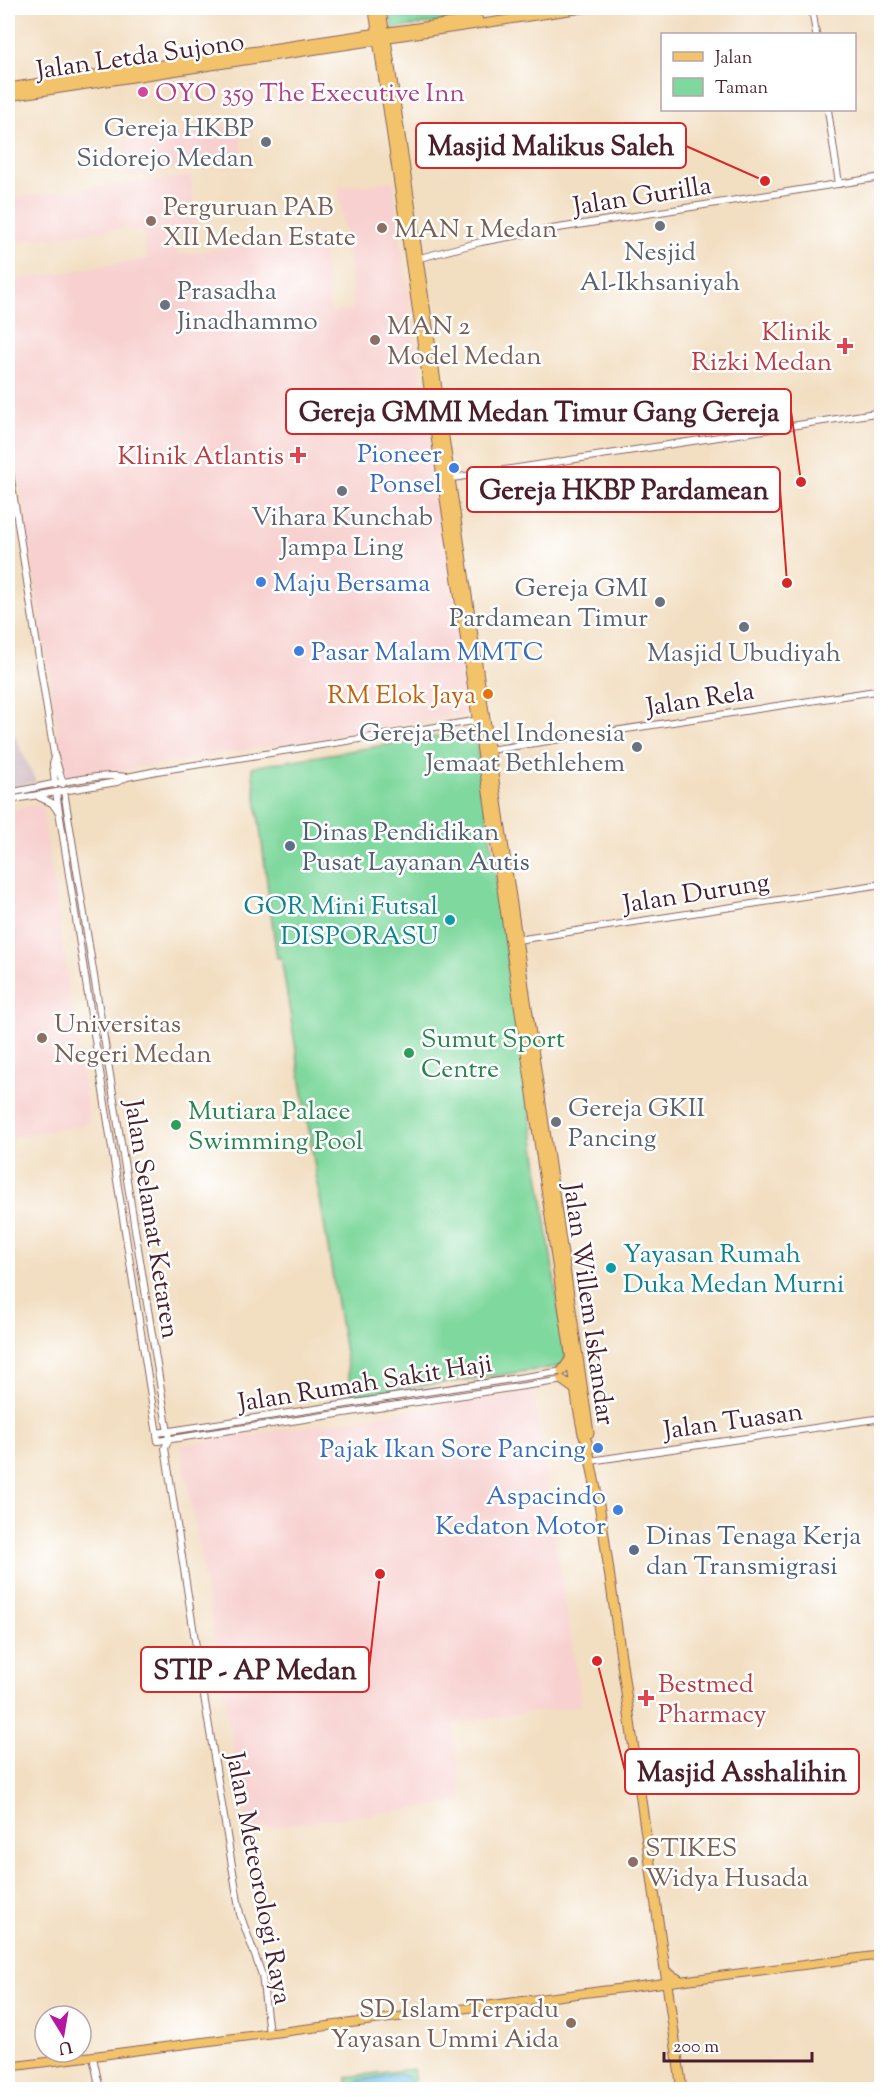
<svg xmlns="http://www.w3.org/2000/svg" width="889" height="2097" viewBox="0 0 889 2097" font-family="'Sorts Mill Goudy',serif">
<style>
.built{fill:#f7d0cf}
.industrial{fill:#d2bec5}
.green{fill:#7fd89d;stroke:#647c64;stroke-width:1.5}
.water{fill:#71c2ed;stroke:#5e708c;stroke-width:1.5}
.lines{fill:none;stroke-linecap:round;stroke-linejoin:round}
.minor-casing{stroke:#856260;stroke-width:8}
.major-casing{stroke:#856260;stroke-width:10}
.highway-casing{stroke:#856260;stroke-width:11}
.minor{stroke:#fff;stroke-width:6}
.major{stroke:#f2c36a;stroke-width:8}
.highway{stroke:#f2c36a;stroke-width:9}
.hotel-dot{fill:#d1479c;stroke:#fff;stroke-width:2}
.worship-dot{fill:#6b7280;stroke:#fff;stroke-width:2}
.education-dot{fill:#8d6e63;stroke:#fff;stroke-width:2}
.health-dot{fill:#e0444e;stroke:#fff;stroke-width:2}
.shop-dot{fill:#3f7fe0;stroke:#fff;stroke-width:2}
.food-dot{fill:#e8710a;stroke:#fff;stroke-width:2}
.service-dot{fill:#5c6f8a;stroke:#fff;stroke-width:2}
.culture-dot{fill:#0f9aa8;stroke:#fff;stroke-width:2}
.leisure-dot{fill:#2e9e5b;stroke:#fff;stroke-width:2}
.labels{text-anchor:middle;stroke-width:5;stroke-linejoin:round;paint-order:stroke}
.street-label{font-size:26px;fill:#4a1f2b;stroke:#fff}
.hotel-label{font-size:26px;fill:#b23c85;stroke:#fff;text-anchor:start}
.worship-label{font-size:26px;fill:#5b616d;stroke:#fff;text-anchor:end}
.education-label{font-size:26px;fill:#785e54;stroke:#fff;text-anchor:start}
.health-label{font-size:26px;fill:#be3a42;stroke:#fff;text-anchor:end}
.shop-label{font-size:26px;fill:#366cbe;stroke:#fff;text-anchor:end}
.food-label{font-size:26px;fill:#c56008;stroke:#fff;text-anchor:end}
.service-label{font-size:26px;fill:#4e5e75;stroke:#fff;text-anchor:start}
.culture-label{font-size:26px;fill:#0d838f;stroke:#fff;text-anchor:end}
.leisure-label{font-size:26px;fill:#27864d;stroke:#fff;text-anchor:start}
.leader{fill:none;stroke:#d62828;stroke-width:2}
.callout-dot{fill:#d62828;stroke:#fff;stroke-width:2}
.callout{fill:#fff;stroke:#d62828;stroke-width:2}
.callout-label{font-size:27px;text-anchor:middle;font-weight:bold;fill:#4a1f2b}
</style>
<rect width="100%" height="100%" fill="#fff"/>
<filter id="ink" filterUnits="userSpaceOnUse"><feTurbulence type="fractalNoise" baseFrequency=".0167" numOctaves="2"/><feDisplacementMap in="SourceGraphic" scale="12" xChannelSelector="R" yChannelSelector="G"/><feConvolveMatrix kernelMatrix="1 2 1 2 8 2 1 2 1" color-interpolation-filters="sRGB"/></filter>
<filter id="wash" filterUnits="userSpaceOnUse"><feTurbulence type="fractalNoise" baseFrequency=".008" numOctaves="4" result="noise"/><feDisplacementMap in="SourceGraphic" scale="24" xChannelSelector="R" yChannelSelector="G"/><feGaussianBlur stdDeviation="1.35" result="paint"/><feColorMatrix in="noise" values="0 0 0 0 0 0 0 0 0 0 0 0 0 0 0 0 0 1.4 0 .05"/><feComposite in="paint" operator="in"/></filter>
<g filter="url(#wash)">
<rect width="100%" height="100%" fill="#f2dec1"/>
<!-- built -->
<path class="built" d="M240 125 243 160 127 176 122 142Z
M191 176 197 231 176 234 178 255 320 232 331 313 353 309 351 276 338 188 360 184 361 186 393 181 404 267 472 706 466 715 65 779 8 405V281L147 259 143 230 131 231 130 227 13 242 8 198Z
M42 804 89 1124 8 1138V810Z
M533 1392 581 1706 453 1723 463 1802 248 1830 181 1445Z"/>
<!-- industrial -->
<path class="industrial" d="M8 721 36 782 8 787Z"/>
<!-- green -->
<path class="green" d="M389 8H482L483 15 393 29Z
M469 731 476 739 566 1360 563 1366 352 1396 281 957 277 958 252 767Z
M413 2069 416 2089H347V2077Z"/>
<!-- water -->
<path class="water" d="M397 2074 408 2077 412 2085 410 2089H352L358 2081Z"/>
</g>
<g filter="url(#ink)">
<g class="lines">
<!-- minor casing -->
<g class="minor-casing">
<path id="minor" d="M812 8 816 34
M828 110 839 184
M416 259 481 242 552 229 882 177
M8 460 54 754 63 784
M446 479 882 412
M489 750 882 690
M55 785 53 764 55 758
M64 791 169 1439 165 1448 200 1672 240 1914 262 1975 269 2033
M56 792 158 1441
M8 793C38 788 97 772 126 777
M39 797 52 803 57 810
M8 800 117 782 127 777 157 771 480 720
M517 940 882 884
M157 1433 564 1371
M158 1441 564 1380
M590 1461 882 1418
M93 2057 100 2090"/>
</g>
<!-- major casing -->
<g class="major-casing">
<path id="major" d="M373 8 377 33
M381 8 385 32 478 19
M386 38 586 8
M8 2067 882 1955"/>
</g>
<!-- highway casing -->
<g class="highway-casing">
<path id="highway" d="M377 33 578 1408 583 1434 587 1442C592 1473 600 1504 604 1535 630 1720 655 1905 682 2090
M8 88 385 32 589 1433
M8 96 383 39
M562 1371 571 1358
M562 1380 576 1390
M665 1971 679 1980"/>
</g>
<!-- minor -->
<use href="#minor" class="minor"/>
<!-- major -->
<use href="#major" class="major"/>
<!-- highway -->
<use href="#highway" class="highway"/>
</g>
</g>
<!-- markers -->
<circle class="hotel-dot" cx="143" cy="92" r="6"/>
<g class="worship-dot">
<circle cx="266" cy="142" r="6"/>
<circle cx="660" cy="226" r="6"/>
<circle cx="165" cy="305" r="6"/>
<circle cx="342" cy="491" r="6"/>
<circle cx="660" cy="602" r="6"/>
<circle cx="744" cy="627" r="6"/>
<circle cx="637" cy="747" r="6"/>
<circle cx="556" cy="1122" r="6"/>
</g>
<g class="education-dot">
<circle cx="151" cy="221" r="6"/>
<circle cx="382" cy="228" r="6"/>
<circle cx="375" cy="340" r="6"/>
<circle cx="42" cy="1038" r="6"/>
<circle cx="633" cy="1862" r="6"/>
<circle cx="571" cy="2023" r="6"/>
</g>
<g class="health-dot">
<path d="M842 337h6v6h6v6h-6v6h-6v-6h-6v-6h6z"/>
<path d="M295 446h6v6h6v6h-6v6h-6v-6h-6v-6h6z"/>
<path d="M643 1689h6v6h6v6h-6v6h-6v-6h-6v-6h6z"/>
</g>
<g class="shop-dot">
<circle cx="454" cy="468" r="6"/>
<circle cx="261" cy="582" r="6"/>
<circle cx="299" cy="651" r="6"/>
<circle cx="598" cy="1448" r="6"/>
<circle cx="618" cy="1510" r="6"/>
</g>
<circle class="food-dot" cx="488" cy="694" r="6"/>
<g class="service-dot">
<circle cx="290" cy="846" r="6"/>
<circle cx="634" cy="1550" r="6"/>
</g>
<g class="culture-dot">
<circle cx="450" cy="920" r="6"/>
<circle cx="611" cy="1268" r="6"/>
</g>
<g class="leisure-dot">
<circle cx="409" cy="1053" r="6"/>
<circle cx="176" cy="1125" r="6"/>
</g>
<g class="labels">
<!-- street labels -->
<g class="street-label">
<text transform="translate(140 55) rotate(-8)" y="9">Jalan Letda Sujono</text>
<text transform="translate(642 195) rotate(-9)" y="9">Jalan Gurilla</text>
<text transform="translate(700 698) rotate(-9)" y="9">Jalan Rela</text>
<text transform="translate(696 892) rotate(-9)" y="9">Jalan Durung</text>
<text transform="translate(153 1219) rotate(81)" y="9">Jalan Selamat Ketaren</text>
<text transform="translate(590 1304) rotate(82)" y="9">Jalan Willem Iskandar</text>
<text transform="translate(365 1382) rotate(-9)" y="9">Jalan Rumah Sakit Haji</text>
<text transform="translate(733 1420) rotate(-8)" y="9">Jalan Tuasan</text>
<text transform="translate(260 1878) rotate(79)" y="9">Jalan Meteorologi Raya</text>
</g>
<!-- hotel labels -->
<g class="hotel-label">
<text x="155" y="101">OYO 359 The Executive Inn</text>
</g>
<!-- worship labels -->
<g class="worship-label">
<text x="254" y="136">Gereja HKBP<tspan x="254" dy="30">Sidorejo Medan</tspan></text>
<text x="660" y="260" text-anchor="middle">Nesjid<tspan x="660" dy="30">Al-Ikhsaniyah</tspan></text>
<text x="177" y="299" text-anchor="start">Prasadha<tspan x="177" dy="30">Jinadhammo</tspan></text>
<text x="342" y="525" text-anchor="middle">Vihara Kunchab<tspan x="342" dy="30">Jampa Ling</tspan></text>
<text x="648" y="596">Gereja GMI<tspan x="648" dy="30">Pardamean Timur</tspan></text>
<text x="744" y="661" text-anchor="middle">Masjid Ubudiyah</text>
<text x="625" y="741">Gereja Bethel Indonesia<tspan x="625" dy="30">Jemaat Bethlehem</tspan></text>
<text x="568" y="1116" text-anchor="start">Gereja GKII<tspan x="568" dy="30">Pancing</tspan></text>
</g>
<!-- education labels -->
<g class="education-label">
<text x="163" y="215">Perguruan PAB<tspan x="163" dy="30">XII Medan Estate</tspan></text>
<text x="394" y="237">MAN 1 Medan</text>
<text x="387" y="334">MAN 2<tspan x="387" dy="30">Model Medan</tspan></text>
<text x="54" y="1032">Universitas<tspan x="54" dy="30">Negeri Medan</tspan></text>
<text x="645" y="1856">STIKES<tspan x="645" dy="30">Widya Husada</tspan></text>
<text x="559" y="2017" text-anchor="end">SD Islam Terpadu<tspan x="559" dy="30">Yayasan Ummi Aida</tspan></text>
</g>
<!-- health labels -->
<g class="health-label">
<text x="832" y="340">Klinik<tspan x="832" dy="30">Rizki Medan</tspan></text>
<text x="284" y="464">Klinik Atlantis</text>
<text x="658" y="1692" text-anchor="start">Bestmed<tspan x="658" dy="30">Pharmacy</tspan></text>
</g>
<!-- shop labels -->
<g class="shop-label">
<text x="442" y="462">Pioneer<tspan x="442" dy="30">Ponsel</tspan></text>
<text x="273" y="591" text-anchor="start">Maju Bersama</text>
<text x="311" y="660" text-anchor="start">Pasar Malam MMTC</text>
<text x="586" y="1457">Pajak Ikan Sore Pancing</text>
<text x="606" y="1504">Aspacindo<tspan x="606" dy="30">Kedaton Motor</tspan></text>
</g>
<!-- food labels -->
<g class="food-label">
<text x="476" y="703">RM Elok Jaya</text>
</g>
<!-- service labels -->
<g class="service-label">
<text x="302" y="840">Dinas Pendidikan<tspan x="302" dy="30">Pusat Layanan Autis</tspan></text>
<text x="646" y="1544">Dinas Tenaga Kerja<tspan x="646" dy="30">dan Transmigrasi</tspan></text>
</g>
<!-- culture labels -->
<g class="culture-label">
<text x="438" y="914">GOR Mini Futsal<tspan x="438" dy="30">DISPORASU</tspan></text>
<text x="623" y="1262" text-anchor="start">Yayasan Rumah<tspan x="623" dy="30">Duka Medan Murni</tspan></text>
</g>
<!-- leisure labels -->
<g class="leisure-label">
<text x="421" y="1047">Sumut Sport<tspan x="421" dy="30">Centre</tspan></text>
<text x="188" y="1119">Mutiara Palace<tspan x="188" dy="30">Swimming Pool</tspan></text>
</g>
</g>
<!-- callouts -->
<path class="leader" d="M765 181L686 146M801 482L791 411M787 583L780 489M380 1574L369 1669M597 1661L625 1771"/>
<g class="callout-dot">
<circle cx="765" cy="181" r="6"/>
<circle cx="801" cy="482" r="6"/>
<circle cx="787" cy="583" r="6"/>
<circle cx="380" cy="1574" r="6"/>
<circle cx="597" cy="1661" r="6"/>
</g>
<g class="callout">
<rect x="416" y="123" width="270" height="45" rx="6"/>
<rect x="286" y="389" width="505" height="45" rx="6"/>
<rect x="467" y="467" width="313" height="45" rx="6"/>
<rect x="141" y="1647" width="228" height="45" rx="6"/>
<rect x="625" y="1749" width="234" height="45" rx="6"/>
</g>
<g class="callout-label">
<text x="551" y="155">Masjid Malikus Saleh</text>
<text x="539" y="421">Gereja GMMI Medan Timur Gang Gereja</text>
<text x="624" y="499">Gereja HKBP Pardamean</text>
<text x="255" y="1679">STIP - AP Medan</text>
<text x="742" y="1781">Masjid Asshalihin</text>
</g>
<!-- margin -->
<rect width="889" height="2097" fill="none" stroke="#fff" stroke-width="30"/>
<!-- legend -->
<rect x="661" y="33" width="195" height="78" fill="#ffffff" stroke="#b7a5aa" stroke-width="1.5"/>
<rect x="673" y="52" width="30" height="9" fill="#f2c36a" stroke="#b7a5aa" stroke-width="1.5"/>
<text x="715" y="63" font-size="18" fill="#4a1f2b">Jalan</text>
<rect x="673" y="78" width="30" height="18" fill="#7fd89d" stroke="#b7a5aa" stroke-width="1.5"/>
<text x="715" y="93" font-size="18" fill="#4a1f2b">Taman</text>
<!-- north arrow -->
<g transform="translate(63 2034) rotate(169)"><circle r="28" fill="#ffffff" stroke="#b7a5aa" stroke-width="1.5"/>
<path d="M0-4.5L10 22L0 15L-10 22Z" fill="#b5179e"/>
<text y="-9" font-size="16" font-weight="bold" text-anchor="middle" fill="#4a1f2b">U</text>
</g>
<!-- scale -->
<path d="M664 2052v9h148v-9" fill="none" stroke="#4a1f2b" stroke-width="3"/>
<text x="673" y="2052" font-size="18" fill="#4a1f2b" stroke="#ffffff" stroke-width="4.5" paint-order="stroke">200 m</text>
</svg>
